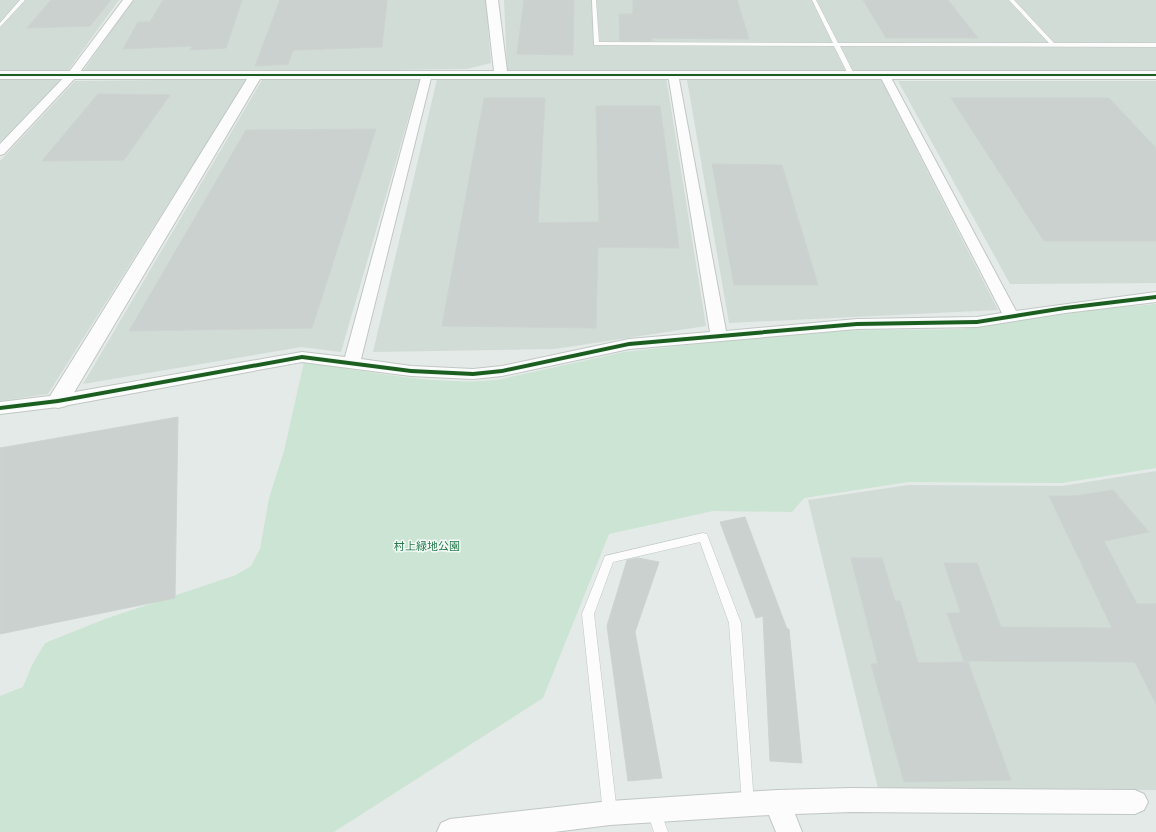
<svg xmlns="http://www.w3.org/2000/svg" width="1156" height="832" viewBox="0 0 1156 832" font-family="Quicksand,'Noto Sans JP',sans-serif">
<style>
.built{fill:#d1dcd7}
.green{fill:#cce4d4}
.building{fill:#cbd1cf;stroke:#cdd3d0}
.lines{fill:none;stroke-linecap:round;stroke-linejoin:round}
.service-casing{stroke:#c1c7c4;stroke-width:1}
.minor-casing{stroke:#c1c7c4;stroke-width:2}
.tertiary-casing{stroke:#c1c7c4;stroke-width:2}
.service{fill:#fbfcfb;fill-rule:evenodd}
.minor{fill:#fbfcfb;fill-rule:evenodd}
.tertiary{fill:#fbfcfb;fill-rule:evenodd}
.cycleway-casing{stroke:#f2f9f6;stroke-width:2}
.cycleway{fill:#1b5e20;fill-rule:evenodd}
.labels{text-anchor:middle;stroke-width:3;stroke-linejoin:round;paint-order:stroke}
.park-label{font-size:11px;fill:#267a4a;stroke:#f2f9f6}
</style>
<rect width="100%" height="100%" fill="#e4eae7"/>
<!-- built -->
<path class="built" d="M0 0H119L67 72 0 71Z
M133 0H486L491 63 467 69 255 72 83 71Z
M504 0H1156V72L507 70Z
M666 77 706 326 555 349 373 352 437 79Z
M62 78 0 142V79Z
M420 78 341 352 301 347 83 384 262 80Z
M880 78 998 310 729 323 687 80Z
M247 79 48 394 0 401V161L75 81Z
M898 81H1156V283L1010 284Z
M1156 471V790L878 788 808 500 908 485 1062 486Z"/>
<!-- green -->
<path class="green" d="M1156 304V468L1062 483 909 482 804 498 792 512 713 511 609 534 543 698 334 832H0V696L23 687 32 665 45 643 105 619 236 575 251 566 260 549 269 498 284 451 304 362C367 371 434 386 497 380L624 352 814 331 961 329 1100 309Z"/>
<!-- building -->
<path class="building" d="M51 0H111L90 26 27 28Z
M163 0H242L226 48 190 50 192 46 123 49 138 22H150Z
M280 0H387L382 47 293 50 288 64 255 66Z
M524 0H574L573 55 517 54Z
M633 0H737L749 39 651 38 652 41H620L619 14H633Z
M863 0H948L978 38H886Z
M98 94 170 95 124 160 42 161Z
M484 98H545L538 223 599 222 596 106H660L679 248 598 247 596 328 442 326Z
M951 98H1109L1156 148V241H1044Z
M376 129 312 328 129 331 246 130Z
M712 164 782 165 818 285H734Z
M178 417 175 598 0 634V448Z
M1113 490 1149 532 1104 541 1137 604H1156V704L1135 662 964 661 947 613H961L944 563H977L1001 627 1112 628 1049 496H1076Z
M745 517 787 629H789L802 763 770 761 763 616 756 618 720 522Z
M638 558 659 562 635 632 662 778 628 781 607 626 627 560Z
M851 558H882L895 601H900L918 663 968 662 1011 780 904 782 871 664H878Z"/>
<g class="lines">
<!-- service casing -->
<g class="service-casing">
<path id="service" d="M20 0H25L0 27V23Z
M592 0H596L599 42 833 43 812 0H816L838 43H1049L1009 0H1014L1054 43H1156V47L840 46 854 74 851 76 848 74 834 46 594 45Z
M703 533 707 534 708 537 741 623 754 804 753 808 748 810 743 808 742 804 729 623 700 542 613 562 594 614 617 813 615 817 610 819 605 817 603 813 582 614 605 556Z
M654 805 659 807 668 832H654L647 811 649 807Z"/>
</g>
<!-- minor casing -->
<g class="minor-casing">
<path id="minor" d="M123 0H133L77 76 4 154 0 155V144L69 72Z
M427 71 432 74 361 359 411 366 473 369 502 366 629 339 710 332 668 74 673 71 678 74 726 331 857 319 977 317 1002 313 879 74 884 71 889 74 1016 311 1156 292V302L1065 313 977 327 857 329 629 349 502 376 473 379 411 376 302 362 58 407 0 414V402L58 395 302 352 345 357 422 74Z
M851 788 1135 790 1144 794 1148 802 1144 810 1135 814 851 812 795 814 802 832H776L769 815 610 825 554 832H437L441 823 450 819 610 801 777 790Z"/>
</g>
<!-- tertiary casing -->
<g class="tertiary-casing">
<path id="tertiary" d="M486 0H498L507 71H1156V79H260L69 401 66 406 58 408 50 406 47 401 247 79H0V71H494Z"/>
</g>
<!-- service -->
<use href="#service" class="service"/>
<!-- minor -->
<use href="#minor" class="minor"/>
<!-- tertiary -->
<use href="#tertiary" class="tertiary"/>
<!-- cycleway casing -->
<g class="cycleway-casing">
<path id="cycleway" d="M0 74H1156V76H0Z
M1156 295V299L1065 310 977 324 857 326 629 346 502 373 473 376 411 373 302 359 58 403 0 410V406L58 399 302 355 411 369 473 372 502 369 629 342 857 322 977 320 1065 306Z"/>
</g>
<!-- cycleway -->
<use href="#cycleway" class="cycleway"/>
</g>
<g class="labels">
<!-- park labels -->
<g class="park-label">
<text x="427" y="550">村上緑地公園</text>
</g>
</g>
</svg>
